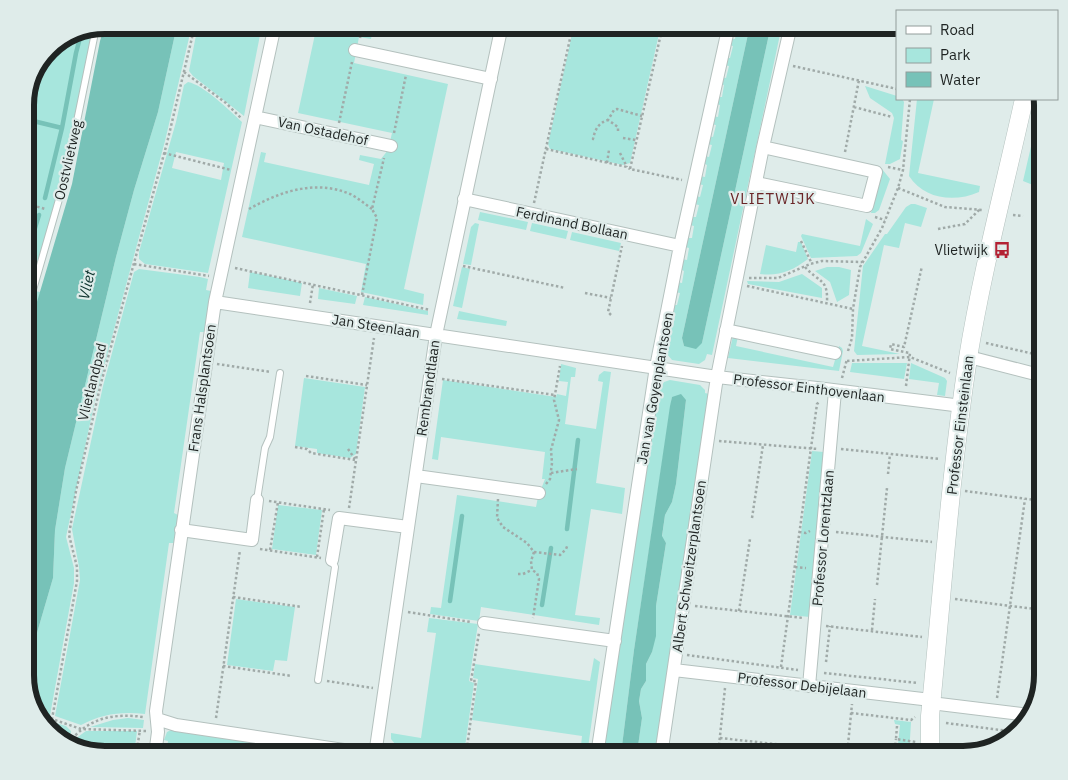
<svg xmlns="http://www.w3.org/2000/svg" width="1068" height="780" viewBox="0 0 1068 780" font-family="'IBM Plex Sans',sans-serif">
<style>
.green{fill:#a7e6dd;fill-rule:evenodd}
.water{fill:#77c2b8}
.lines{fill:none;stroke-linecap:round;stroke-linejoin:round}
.stream{stroke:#77c2b8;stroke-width:4.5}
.lane-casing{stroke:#b4c1be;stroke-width:8}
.street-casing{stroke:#b4c1be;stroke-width:14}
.secondary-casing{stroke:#b4c1be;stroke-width:19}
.path{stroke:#a0aaa8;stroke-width:2.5;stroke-dasharray:2.5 2.5;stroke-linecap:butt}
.lane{stroke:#fff;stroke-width:6}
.street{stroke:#fff;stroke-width:12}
.secondary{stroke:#fff;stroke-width:18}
.labels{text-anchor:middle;stroke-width:4.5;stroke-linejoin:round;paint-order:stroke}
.street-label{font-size:14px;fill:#1f2423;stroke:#dfecea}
.poi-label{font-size:14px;fill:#1f2423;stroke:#dfecea;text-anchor:end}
.neighbourhood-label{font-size:15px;letter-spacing:1px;fill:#6a2527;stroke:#dfecea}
.water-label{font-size:15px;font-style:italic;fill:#0d332e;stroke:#dfecea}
.rim{fill:none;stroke:#1f2423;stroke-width:6}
</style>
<rect width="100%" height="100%" fill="#dfecea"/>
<!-- green -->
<path class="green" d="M177 25H192L165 141 95 400 66 537 74 568V583L49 721 66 726 71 731V733L64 741 57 739 33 711 25 680V674L53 578 55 530 65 468 116 257 134 190 158 112Z
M198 25H262L244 116 193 76 189 71Z
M317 25H374L371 39 359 37 354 63 448 84 404 289 424 294 423 305 361 292 366 264 242 237 261 152 266 153 264 162 369 185 374 164 359 160 360 155 381 159 388 150 392 133 298 113Z
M440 25H490L488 35Z
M574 25H661L630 163 623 165 550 149 548 144Z
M733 25H750L682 338 684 346 702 343 771 25H782L712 355 707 354 705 360 699 364 672 360 667 354 668 350 663 348 668 327H673L675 315 671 314 673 305H677L680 293 675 292 677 282 682 283 684 271 680 269 682 259 687 260 689 248 685 247 687 238H692L694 226 690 225 692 217H696L699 205 694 204 696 196 700 197 703 185 698 184 700 176 705 177 707 165 703 163 705 156 709 157 712 145 707 144 709 136 713 137 716 125 711 124 713 116 718 117 720 105 716 104 717 97H722L724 85 720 84 722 77 726 78 729 66 724 65 726 58H730L733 46 728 45 730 38 735 39 737 26Z
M94 29 63 174 30 290 40 292 25 350V99L52 45Z
M188 82C204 85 230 111 242 122L208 273 145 264 139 259V252L176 122 184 85ZM176 152 224 163 221 180 172 168Z
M865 86 897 96V99H902L904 102 901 140 903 141 900 159 890 164H885L894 118 892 113 870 98Z
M917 99H934L918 173 980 186 979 192C954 203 924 199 909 176Z
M1042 99 1043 122 1041 134 1043 135V189L1023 181Z
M882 169 890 179 879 210 875 213H871Z
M911 204H915L927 208 921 227 905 223 899 248 884 245 862 346 900 354 857 355 854 351 863 266 885 234H887L906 207Z
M480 212 528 222 526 230 478 220Z
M866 219 873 224 861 253 857 256 811 258 801 236 802 234 860 246Z
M475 223 479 224 471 265 463 264 471 227Z
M532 223 568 231 566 239 530 231Z
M572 232 621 243 619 251 570 240Z
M798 242H801L808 259C792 271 780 276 760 274L766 245 796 252Z
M462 267 470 269 462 308 453 306Z
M827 267H839L851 270 849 295 837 302 830 282 815 271Z
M139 269 200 277 208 279 206 290 211 291 205 332H200L174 513 178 515 174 543H169L145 714C122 711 101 714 81 725L55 716 80 580 79 567 72 529 103 386 134 272Z
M250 272 302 283 300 296 248 288Z
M802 274 822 288V298L748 284 747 281 779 282Z
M319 288 357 296 355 304 318 299Z
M365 297 428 311V315L363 305Z
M459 311 507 321 506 326 457 319Z
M733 336H738L736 346 833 367 839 346 842 348 843 351 839 371 728 358Z
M852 363H907L904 379 850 372Z
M911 363 945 378 947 381 945 396 937 395 939 383 909 379Z
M561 364 576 368 575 377H571L565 424 596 429 603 382 598 381 599 375 604 371 611 372 596 483 625 488 622 514 591 509 575 615 600 618 599 625 481 607 479 621 430 614 431 607 441 608 457 495 536 507 538 497 545 479H542L545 452 441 437 438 460 432 459 443 380 556 397 557 394 566 396 568 382 559 381Z
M304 378 365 387 356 454 350 458 317 453V449L295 446Z
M670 380 700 385 705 390V393L709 394 657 755H637V751L640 752 638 746 642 718 639 701 641 689 646 681V664L652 652 656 606 666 543 662 537 665 515 672 502 676 484 686 400 672 397 634 650 621 754 603 755 657 386 661 387 664 382Z
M812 451 824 452 810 617 790 615Z
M278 505 322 510 316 555 272 549Z
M236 599 295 607 287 661 275 660 273 671 227 665Z
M429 618 478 624 469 681 474 683 464 754 395 744 391 739V733L421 738 436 633 427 632Z
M594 658 600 662 587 755H580L582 736 472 720 478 679 473 678 475 664 590 681Z
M128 718 144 720 143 728 90 727 113 720Z
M894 720 911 722 909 755H897L900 725 895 724Z
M173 729 348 755H166L168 741 164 740 167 732Z
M86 731H137L134 755H105L71 744 75 739Z"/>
<!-- water -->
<path class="water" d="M105 25H177L158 112 134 190 116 257 65 468 55 530 53 578 25 674V350L31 322 72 184 100 41Z
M750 25H771L702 343 696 349 684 346 682 338Z
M681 394 686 400 676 484 672 502 665 515 662 536 666 543 656 606V636L652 652 646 664V681L641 689 639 701 642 718 638 746 640 752H637V755H618L621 754 634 650 670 406 672 397Z"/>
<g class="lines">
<!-- stream -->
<path class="stream" d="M25 119 62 128 45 198
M62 128 76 53 81 34
M25 260 39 215
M567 529 578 440
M450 601 462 516
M542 605 551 548"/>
<!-- lane casing -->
<g class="lane-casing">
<path id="lane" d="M33 290 66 175 96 28
M257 500 265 448 270 437 280 373
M318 680 335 567 332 560"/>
</g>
<!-- street casing -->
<g class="street-casing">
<path id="street" d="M355 50 491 79
M255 117 391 146
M756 183 867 206 876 172 763 147
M464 199 680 246
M215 302 717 377 817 388 962 406
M726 330 835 353
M969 357 1043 376
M416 476 539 493
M181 530 252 540 257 500
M332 560 339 518 408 527
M484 623 615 641
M674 670 931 700
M809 686 835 391
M931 703 1029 715
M157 719 176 725 377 755
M155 755 158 732 156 711 215 302 275 25
M375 755 436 335 502 25
M597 755 656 367 680 246 729 25
M661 755 717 377 763 147 791 25"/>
</g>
<!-- secondary casing -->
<g class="secondary-casing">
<path id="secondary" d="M930 755V716C942 596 950 476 968 358 982 271 1005 185 1024 99"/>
</g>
<!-- path -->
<path class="path" d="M663 25 630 169 682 180
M360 38 363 25
M793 66 897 89
M184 72 226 103 241 118
M854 107 892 117
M339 123 352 62
M618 131V127L608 120 614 110 617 109 642 116
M394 133 406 75
M623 138 636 140
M594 139H593C595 130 598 123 608 120
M546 149 627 167 630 169
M845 152 859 80
M164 153 231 170
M620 153 627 167
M607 163 609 150
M888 167 903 170
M898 188 945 207 983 210
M534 203 573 25
M249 209C279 192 315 179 350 194 358 198 365 204 372 209
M25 214 35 206 45 209
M1013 215 1023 216
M875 217 885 220
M938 229 965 224 980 209
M801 241 812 264
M134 264 209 276
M463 266 565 288
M805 267C819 283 828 278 827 302
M235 268 430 310
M749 278H778L810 264 822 261 862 262
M747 286 853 309
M585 293 611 298
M362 295 377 218 372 209 384 158
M310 303 313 284
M611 315 608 312 622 246
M25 321 31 298
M986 343 1043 356
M848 351 852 338 853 309 860 267 882 228 898 188 903 170 910 99
M847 361 910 357 950 373
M217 364 271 372
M306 376 367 385
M842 378 847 359
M442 379 555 395
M906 386 910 353 890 349 891 344 904 347 922 266
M719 441 818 449
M295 447 307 449 311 453 355 460
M348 449 355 459
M841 449 940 459
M551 473 577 469
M888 474 890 454
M546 484 550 479 552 463 551 450 559 420 554 400 560 366
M965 491 1043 501
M498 499 497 518 503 527 527 543 534 552 531 561 532 570 537 573 539 579 533 618
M269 501 330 510
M349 508 374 338
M752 518 763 445
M799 532 806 533 810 531
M836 532 932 542
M260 549 321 558
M270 550 278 502
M534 552 560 555 566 549 568 544
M317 557 324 509
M795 567 806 568
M518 574H523L532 570
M877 585 887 488
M233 597 302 607
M955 599 1043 610
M695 606 803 618
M739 611 750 539
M408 612 471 622
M826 626 922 637
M872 630 875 599
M687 655 798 670
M826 662 830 626
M223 666 292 676
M781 667 817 404 819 402
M824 673 918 683
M327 681 373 688
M997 698 1025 499
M851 713 911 720 915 717
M216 718 240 550
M946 723 1016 732
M897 726 896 739 916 742
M146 731 81 729 52 719 77 581V567L69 535 76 491 101 383 167 143 195 25
M720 738 847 752
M69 743C87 718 114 713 143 717
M136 755 140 730
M466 755 476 681H471L479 633
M718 755 725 688
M847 755 852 704
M894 755 896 739"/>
<!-- lane -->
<use href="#lane" class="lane"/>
<!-- street -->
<use href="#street" class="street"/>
<!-- secondary -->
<use href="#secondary" class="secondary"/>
</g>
<!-- icons -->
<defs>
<g id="bus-bare" transform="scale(1.35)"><path d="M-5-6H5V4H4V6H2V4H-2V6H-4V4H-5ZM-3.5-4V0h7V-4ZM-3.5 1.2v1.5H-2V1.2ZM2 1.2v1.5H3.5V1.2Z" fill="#b32133" stroke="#dfecea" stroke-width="2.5" paint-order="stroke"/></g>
</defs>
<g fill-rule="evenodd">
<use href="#bus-bare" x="1002" y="250"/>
</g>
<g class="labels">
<!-- street labels -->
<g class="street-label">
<text transform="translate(323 131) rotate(12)" y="5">Van Ostadehof</text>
<text transform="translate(68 160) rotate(-77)" y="5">Oostvlietweg</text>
<text transform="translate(572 223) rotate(12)" y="5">Ferdinand Bollaan</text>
<text transform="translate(376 326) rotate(9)" y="5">Jan Steenlaan</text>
<text transform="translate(92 382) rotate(-76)" y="5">Vlietlandpad</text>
<text transform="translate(202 388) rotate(-82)" y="5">Frans Halsplantsoen</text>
<text transform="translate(428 388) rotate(-82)" y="5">Rembrandtlaan</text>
<text transform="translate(655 388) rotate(-80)" y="5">Jan van Goyenplantsoen</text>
<text transform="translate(809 388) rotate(7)" y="5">Professor Einthovenlaan</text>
<text transform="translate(960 425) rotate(-83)" y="5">Professor Einsteinlaan</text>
<text transform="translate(823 538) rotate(-85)" y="5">Professor Lorentzlaan</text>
<text transform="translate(689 566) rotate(-82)" y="5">Albert Schweitzerplantsoen</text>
<text transform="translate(802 685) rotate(7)" y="5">Professor Debijelaan</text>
</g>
<!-- poi labels -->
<g class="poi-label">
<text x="988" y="255">Vlietwijk</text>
</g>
<!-- neighbourhood labels -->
<g class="neighbourhood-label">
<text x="773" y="204">VLIETWIJK</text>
</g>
<!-- water labels -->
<g class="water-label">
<text transform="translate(87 285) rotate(-77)" y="5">Vliet</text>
</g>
</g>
<!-- crop -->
<path d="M0 0H1068V780H0ZM105 34H963A71 71 0 0 1 1034 105V675A71 71 0 0 1 963 746H105A71 71 0 0 1 34 675V105A71 71 0 0 1 105 34Z" fill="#dfecea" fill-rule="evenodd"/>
<path class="rim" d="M105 34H963A71 71 0 0 1 1034 105V675A71 71 0 0 1 963 746H105A71 71 0 0 1 34 675V105A71 71 0 0 1 105 34Z"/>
<!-- legend -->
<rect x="896" y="10" width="162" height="90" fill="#dfecea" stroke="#929c9a"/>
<rect x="906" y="26" width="25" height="8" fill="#ffffff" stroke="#929c9a"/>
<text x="940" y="35" font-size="15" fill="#1f2423">Road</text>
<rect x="906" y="48" width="25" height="15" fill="#a7e6dd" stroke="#929c9a"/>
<text x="940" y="60" font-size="15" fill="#1f2423">Park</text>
<rect x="906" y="72" width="25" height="15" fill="#77c2b8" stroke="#929c9a"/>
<text x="940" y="85" font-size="15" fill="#1f2423">Water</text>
</svg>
